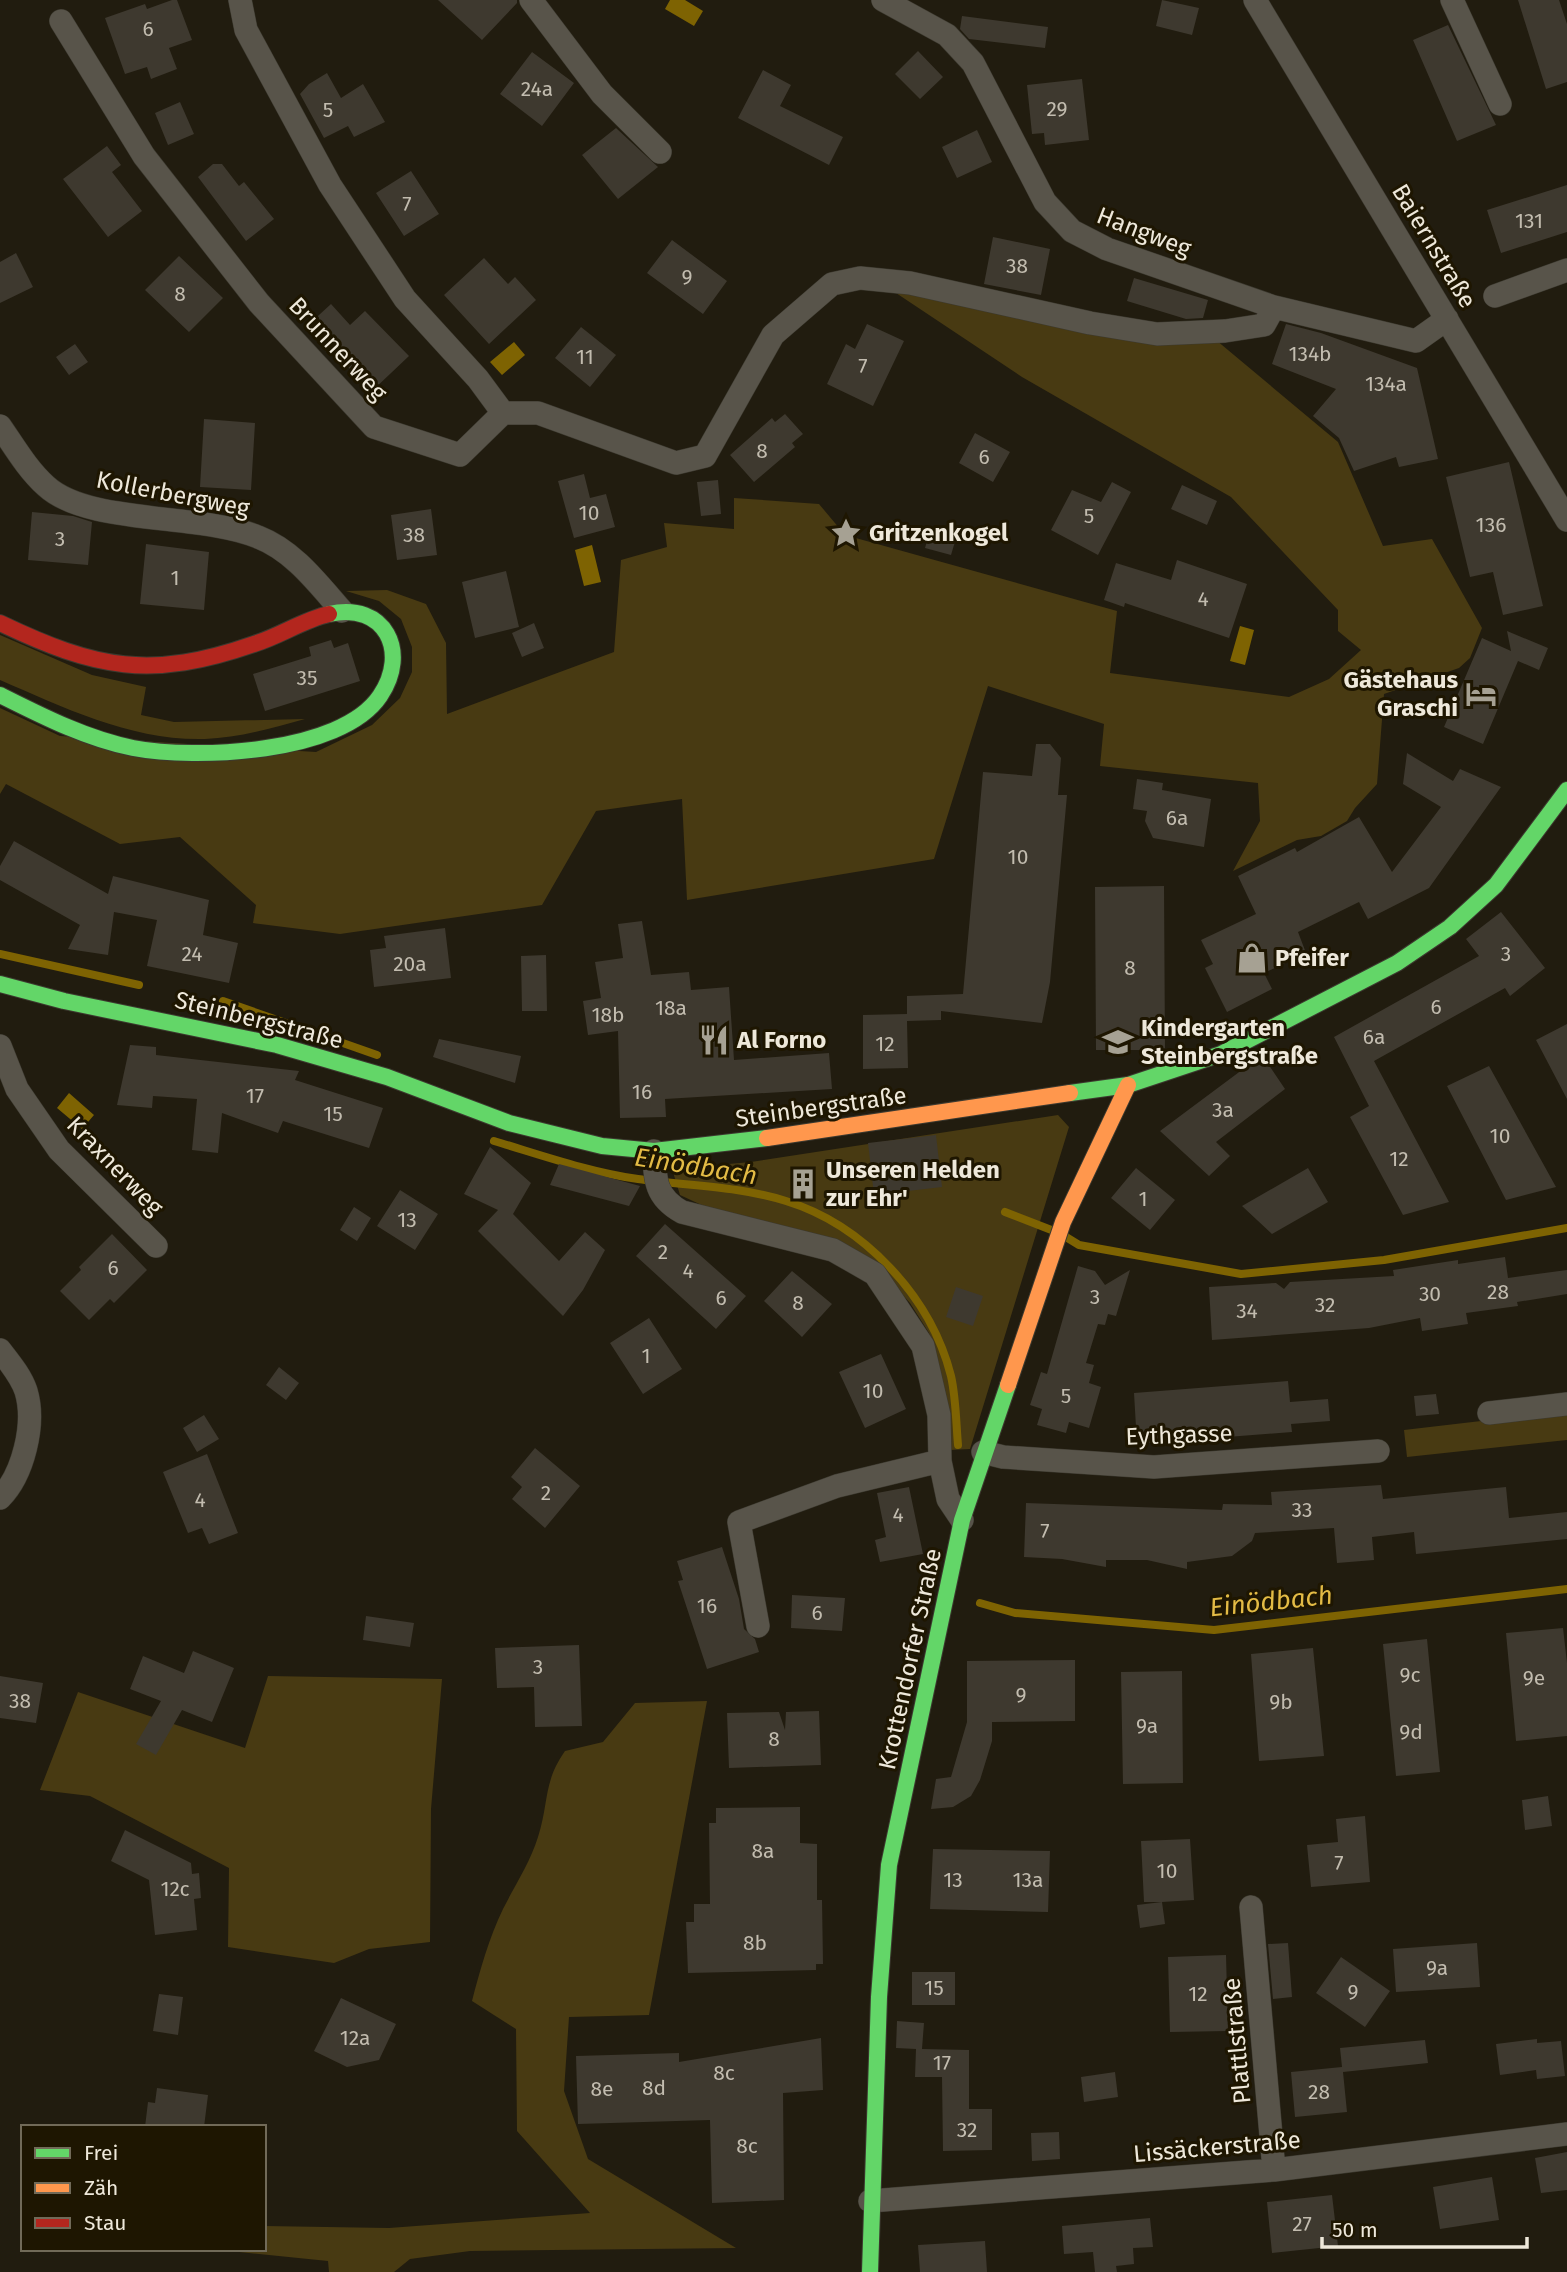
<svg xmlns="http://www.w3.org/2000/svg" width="1567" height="2272" viewBox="0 0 1567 2272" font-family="'Fira Sans',sans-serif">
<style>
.green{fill:#483a12}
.water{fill:#7e6302}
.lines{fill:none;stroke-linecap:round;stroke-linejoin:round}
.stream{stroke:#7e6302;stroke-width:8}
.building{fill:#3e392f}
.street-casing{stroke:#3c392f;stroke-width:24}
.fast-casing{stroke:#3c392f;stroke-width:18}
.slow-casing{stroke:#3c392f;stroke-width:18}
.jam-casing{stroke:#3c392f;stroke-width:18}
.street{stroke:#58544a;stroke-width:23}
.fast{stroke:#63d668;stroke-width:16}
.slow{stroke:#ff974d;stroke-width:16}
.jam{stroke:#b3261e;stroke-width:16}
.labels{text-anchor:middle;stroke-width:6;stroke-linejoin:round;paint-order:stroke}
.number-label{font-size:21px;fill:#c2bcaf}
.street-label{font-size:24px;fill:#eee8da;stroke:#1e1601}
.poi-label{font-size:24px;font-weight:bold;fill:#eee8da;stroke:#1e1601;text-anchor:start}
.water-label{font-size:26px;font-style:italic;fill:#e3bb45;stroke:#1e1601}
</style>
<rect width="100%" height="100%" fill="#211c0f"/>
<!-- green -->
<path class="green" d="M890 289 1216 340 1338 442 1383 546 1432 539 1482 628 1470 658 1459 668 1384 694 1377 784 1355 808 1347 821 1321 836 1297 840 1233 871 1260 821 1258 783 1100 766 1104 724 988 686 934 859 687 900 682 799 596 811 542 905 340 934 253 923 256 905 180 837 120 844 6 784 0 794V708L60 736 316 752 372 725 400 698 412 672V647L401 619 379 601 346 591 387 590 426 604 446 643 447 714 614 652 621 560 667 547 664 523 734 529V498L819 504 845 535 1117 611 1110 673 1289 697 1329 679 1361 650 1338 631V610L1231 497 1022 377Z
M0 635 92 675 146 687 141 715 174 722 305 719C272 728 239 738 205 739 132 741 65 708 0 680Z
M1058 1115 1069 1127 970 1449 950 1450 945 1393 929 1333 910 1303 880 1270 723 1215 680 1195 673 1172 683 1168 751 1162Z
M1567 1411V1440L1407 1457 1404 1430Z
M268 1676 442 1679 431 1809 430 1942 369 1949 334 1963 228 1947 229 1868 90 1796 40 1790 78 1692 245 1748Z
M707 1701 649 2015 569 2017 564 2091 588 2159 736 2248 470 2251 410 2259 394 2272H329L328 2261 239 2252 264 2249V2226L389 2228 590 2213 517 2131 516 2029 472 2001C480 1970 489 1938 503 1909 515 1885 530 1863 538 1837 549 1803 543 1782 565 1751L603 1742 635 1703Z"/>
<!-- water -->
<path class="water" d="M670 0H685L703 11 694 26 665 9Z
M514 342 525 355 502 375 490 362Z
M592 545 601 582 584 586 575 550Z
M1240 626 1254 630 1245 665 1230 661Z
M69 1093 94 1115 82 1129 57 1108Z"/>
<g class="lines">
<!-- stream -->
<path class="stream" d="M0 954 139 985
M223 1001 377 1055
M494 1141C541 1155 589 1172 638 1179 687 1186 739 1186 786 1201 864 1225 931 1297 951 1376 956 1398 956 1422 958 1445
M1005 1212 1054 1231
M1066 1237 1079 1245 1241 1274 1384 1260 1567 1228
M980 1603 1015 1613 1214 1630 1567 1589"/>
</g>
<!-- building -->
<path class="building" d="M172 0H177L192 40 169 48 177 69 151 79 147 67 125 74 105 18 145 4 147 9Z
M438 0H517V3L482 40Z
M1162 0 1199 8 1192 35 1156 26Z
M1518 0H1559L1567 24V82L1546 89Z
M962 16 1048 27 1045 48 969 39 960 29Z
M1448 25 1496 125 1457 141 1413 40Z
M918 51 943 77 920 99 895 74Z
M532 52 574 83 542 126 500 94Z
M763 70 791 85 780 106 843 137 829 165 738 118Z
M327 73 341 98 363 84 385 122 354 137 348 126 324 138 300 94 309 84Z
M1082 79 1089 140 1045 145 1044 133 1032 134 1027 85Z
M180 102 194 134 168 145 155 113Z
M616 128 658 167 618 199 582 155Z
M977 130 992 162 957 178 942 147Z
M107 146 121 165 112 172 142 211 108 237 63 179Z
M213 164H222L239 186 244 182 274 219 246 241 198 177Z
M411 171 439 214 404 236 376 193Z
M1567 185V232L1501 253 1487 210Z
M993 237 1050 249 1041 295 984 284Z
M672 240 727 281 703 314 647 273Z
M16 253 33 287 0 303V262Z
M179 256 223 298 189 332 145 290Z
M484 258 508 284 515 277 536 300 489 344 444 295Z
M1134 278 1208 300 1203 318 1186 319 1127 301Z
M331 304 350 325 365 311 409 356 372 391 307 326Z
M867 324 904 341 873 406 827 384 846 344 855 349Z
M1286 324 1321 333 1417 368 1438 459 1399 467 1396 457 1354 471 1339 438 1313 416 1336 389 1272 364Z
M581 327 616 355 590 387 555 358Z
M75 344 88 362 69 375 56 357Z
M785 414 803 434 792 443 795 447 754 482 730 455 772 418 775 422Z
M204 419 255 423 251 490 200 487Z
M975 433 1010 452 993 482 959 463Z
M1509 462 1543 606 1503 615 1493 572 1470 577 1446 477Z
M584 474 590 498 606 494 615 527 574 538 558 481Z
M718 480 721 514 701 516 697 482Z
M1112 482 1131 492 1098 555 1051 530 1072 490 1101 502Z
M1182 485 1217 501 1207 525 1171 509Z
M431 509 437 555 397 560 391 515Z
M32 512 73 516 92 522 88 565 28 560Z
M931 527 957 535 951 555 925 548Z
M146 544 209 552 204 610 140 604Z
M1177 560 1247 584 1229 638 1125 603 1124 607 1104 600 1116 563 1171 580Z
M506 571 519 627 475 638 462 582Z
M534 623 544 648 522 657 512 633Z
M1507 631 1548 648 1539 670 1518 661 1483 744 1444 727 1482 638 1511 651Z
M331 640 334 648 348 643 360 681 265 711 253 674 311 656 309 647Z
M1036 744H1050L1061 758 1058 795H1067L1050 982 1042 1023 941 1011V1020L907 1021 908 1068 863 1069V1015L907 1014V996L963 994 983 772 1032 776Z
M1407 753 1453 781 1460 769 1501 787 1429 888 1368 919 1359 902 1298 932 1306 953 1264 973 1272 989 1227 1012 1205 968 1213 964 1201 940 1256 914 1238 876 1295 848 1297 852 1359 817 1392 872 1441 807 1403 784Z
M1137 779 1163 783 1162 790 1211 799 1204 847 1153 838 1145 821 1147 811 1133 809Z
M14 841 108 894 113 876 209 900 203 935 238 943 229 983 147 966 157 920 114 912 108 955 68 949 80 925 0 880V866Z
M1164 886 1165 1050H1096L1095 887Z
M1501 912 1545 968 1510 996 1505 988 1374 1061 1449 1202 1403 1215 1350 1117 1369 1106 1334 1037 1479 956 1466 939Z
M642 921 651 975 689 972 691 990 729 987 734 1060 829 1053 832 1089 665 1099 666 1117 620 1118 618 1031 588 1035 583 1001 601 998 595 962 623 958 618 924Z
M445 928 451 978 374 987 370 950 386 948 384 936Z
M546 955 547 1011H522L521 956Z
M1567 1024V1099L1536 1040Z
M439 1039 521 1056 515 1083 433 1057Z
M130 1045 156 1047V1055L299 1071 295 1080 383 1108 369 1148 283 1121 278 1133 222 1113 218 1153 192 1150 197 1099 153 1096 152 1108 117 1105Z
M1262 1055 1285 1089 1216 1142 1230 1156 1209 1176 1160 1131Z
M1489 1066 1556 1187 1506 1200 1447 1086Z
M936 1135 942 1187 874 1195 868 1143Z
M490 1147 531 1183 513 1214 559 1261 585 1232 605 1250 583 1290 563 1316 478 1231 498 1210 464 1194Z
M559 1164 640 1186 629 1206 550 1185Z
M1136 1168 1175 1200 1150 1230 1111 1198Z
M1308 1168 1328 1202 1272 1234 1242 1206Z
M400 1190 438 1214 415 1250 377 1226Z
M354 1207 371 1218 357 1241 340 1230Z
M665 1224 746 1296 716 1329 636 1256Z
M112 1234 147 1270 114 1303 110 1299 89 1320 60 1291 81 1270 79 1267Z
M1505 1257 1508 1278 1567 1270V1294L1517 1302 1518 1306 1466 1313 1468 1324 1422 1331 1420 1318 1369 1328 1212 1340 1209 1287 1276 1283 1284 1289 1290 1282 1394 1276 1393 1270 1458 1260V1264Z
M1078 1266 1095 1271 1105 1285 1130 1270 1116 1316 1108 1314 1105 1325 1098 1324 1086 1363 1094 1365 1089 1383 1101 1387 1089 1428 1069 1422 1066 1433 1037 1425 1042 1409 1030 1405 1041 1372 1047 1374Z
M792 1271 832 1304 802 1337 764 1301Z
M956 1287 983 1296 973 1326 946 1317Z
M649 1318 682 1369 643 1394 610 1343Z
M881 1354 906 1409 865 1428 839 1372Z
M279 1367 299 1383 286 1400 266 1385Z
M1288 1381 1290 1402 1328 1399 1330 1421 1291 1424 1292 1432 1137 1444 1134 1393Z
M1436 1394 1439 1414 1416 1416 1414 1396Z
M204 1415 219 1439 197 1452 183 1428Z
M535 1448 580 1486 545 1528 512 1499 522 1487 511 1477Z
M207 1454 238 1533 209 1544 202 1528 188 1533 163 1472Z
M1381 1485 1383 1499 1506 1487 1509 1518 1567 1512V1539L1416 1554 1414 1532 1372 1537 1374 1560 1337 1563 1334 1528 1255 1533 1252 1541 1232 1556 1187 1562V1569L1147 1560H1106V1567L1062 1559 1024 1557 1026 1503 1222 1510 1223 1504 1272 1505 1271 1492Z
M909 1487 923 1554 880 1562 875 1540 886 1537 877 1493Z
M722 1547 739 1599 744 1629 755 1639 759 1652 707 1669 678 1581 683 1580 677 1561Z
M792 1595 845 1598 842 1631 791 1628Z
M366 1616 414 1623 410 1647 363 1640Z
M1563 1628 1567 1663V1736L1516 1741 1506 1633Z
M1427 1639 1440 1772 1396 1776 1383 1644Z
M579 1645 582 1726 535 1727 534 1687 497 1688 495 1648Z
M1313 1648 1324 1756 1259 1761 1251 1654Z
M193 1651 234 1668 212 1722 182 1710 156 1755 136 1744 161 1701 130 1689 143 1656 184 1673Z
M1075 1660V1721L992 1722V1741L980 1780 971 1796 953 1807 931 1809 936 1779 951 1777 967 1722V1661Z
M1182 1671 1183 1783 1123 1784 1121 1672Z
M0 1676 43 1683 36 1723 0 1718Z
M819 1711 821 1765 729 1768 727 1713 779 1712 785 1730 786 1712Z
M1548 1796 1552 1826 1525 1830 1522 1800Z
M800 1807V1843L817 1844V1900H822L823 1964H816V1970L688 1973 686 1922H694V1904H710L709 1823H716V1808Z
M1365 1816 1370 1882 1311 1887 1307 1845 1338 1842 1336 1819Z
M125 1830 191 1863 192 1874 199 1873 201 1898 194 1899 197 1930 155 1935 149 1880 111 1861Z
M1190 1839 1194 1900 1162 1902 1165 1924 1140 1928 1137 1905 1162 1902H1144L1141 1841Z
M933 1849 1050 1851 1048 1912 930 1909Z
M1288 1943 1292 1997 1273 1999 1268 1944Z
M1477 1943 1480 1987 1396 1992 1393 1949Z
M1226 1955 1228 2031 1170 2032 1168 1957Z
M1341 1957 1390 1991 1365 2027 1316 1993Z
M912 1972H955V2005H912Z
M159 1994 183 1997 178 2035 153 2031Z
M341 1998 396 2024 379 2060 347 2067 314 2051Z
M897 2021 924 2023 922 2049 969 2050V2109H992V2150L943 2151 942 2077H915L916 2049 896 2048Z
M821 2038 823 2090 783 2093 784 2200 712 2203 710 2120 578 2124 576 2056 679 2053V2062Z
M1537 2039V2043L1561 2041 1565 2076 1537 2079 1536 2070 1500 2075 1496 2044Z
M1425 2040 1428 2063 1343 2072 1347 2112 1295 2117 1291 2072 1342 2067 1340 2048Z
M1115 2072 1118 2097 1084 2102 1081 2077Z
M157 2088 208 2095 204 2127H145L148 2102 155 2103Z
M1059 2132 1060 2159 1032 2161 1031 2133Z
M1567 2152V2190L1541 2193 1535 2158Z
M1492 2177 1499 2220 1440 2229 1433 2187Z
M1332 2195 1338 2246 1272 2253 1267 2202Z
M1150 2218 1153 2247 1133 2248 1134 2264 1116 2266 1117 2272H1095L1093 2252 1064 2254 1062 2226Z
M985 2241 987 2272H920L918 2245Z"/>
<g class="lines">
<!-- street casing -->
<g class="street-casing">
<path id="street" d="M240 0 246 30 330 185 405 299 478 379 503 413
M531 0 602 94 660 152
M883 0 947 35 973 63 1045 202 1072 231 1107 249 1274 307 1416 341 1447 319
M1255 0 1567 520
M1452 0 1500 104
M61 21 144 156 259 303 374 427 460 455 503 413
M1495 296 1567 270
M503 413H538L676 463 705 456 773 335 832 284 860 278 910 283 1090 323 1157 334 1225 331 1264 325 1274 307
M0 426C14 446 27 469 46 486 88 525 201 513 258 537 294 551 318 584 342 611
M0 1046 17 1089 59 1150 156 1246
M654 1151C655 1180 655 1197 682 1212L833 1250 875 1274 923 1346 939 1415 940 1461 948 1499 962 1520
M0 1350C10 1363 21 1376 26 1391 36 1424 23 1475 0 1498
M1489 1413 1567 1404
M983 1452 1003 1457 1154 1467 1378 1451
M758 1626 739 1522 837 1486 940 1461
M1251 1907 1274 2170
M870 2201 1274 2170 1567 2134"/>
</g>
<!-- fast casing -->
<g class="fast-casing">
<path id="fast" d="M0 695C42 716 87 739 133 748 195 760 341 754 380 696 410 652 385 601 329 614
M0 984 64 1001 277 1045 387 1077 509 1123 602 1146 654 1151 767 1138
M1070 1093 1128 1085 1221 1054 1397 963 1450 927 1496 885 1567 790
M870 2272 879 1997 889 1865 962 1520 1008 1385"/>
</g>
<!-- slow casing -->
<g class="slow-casing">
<path id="slow" d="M767 1138 1070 1093
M1008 1385 1063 1222 1128 1085"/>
</g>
<!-- jam casing -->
<g class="jam-casing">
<path id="jam" d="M0 623C96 669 151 680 254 644 280 636 303 620 329 614"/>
</g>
<!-- street -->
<use href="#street" class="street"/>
<!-- fast -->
<use href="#fast" class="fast"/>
<!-- slow -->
<use href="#slow" class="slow"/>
<!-- jam -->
<use href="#jam" class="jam"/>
</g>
<!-- icons -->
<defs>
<g id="sight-bare" transform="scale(2.415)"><path d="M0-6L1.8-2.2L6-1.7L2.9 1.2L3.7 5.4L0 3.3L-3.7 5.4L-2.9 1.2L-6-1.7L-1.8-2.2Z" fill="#a6a193" stroke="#1e1601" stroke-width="2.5" paint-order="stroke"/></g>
<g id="hotel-bare" transform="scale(2.415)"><path d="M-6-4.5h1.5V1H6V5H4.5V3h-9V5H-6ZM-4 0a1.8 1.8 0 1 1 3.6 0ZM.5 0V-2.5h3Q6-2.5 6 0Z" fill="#a6a193" stroke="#1e1601" stroke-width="2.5" paint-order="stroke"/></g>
<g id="shop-bare" transform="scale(2.415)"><path d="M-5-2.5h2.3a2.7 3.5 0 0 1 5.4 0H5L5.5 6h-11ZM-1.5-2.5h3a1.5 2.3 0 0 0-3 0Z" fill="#a6a193" stroke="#1e1601" stroke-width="2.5" paint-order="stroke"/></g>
<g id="restaurant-bare" transform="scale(2.415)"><path d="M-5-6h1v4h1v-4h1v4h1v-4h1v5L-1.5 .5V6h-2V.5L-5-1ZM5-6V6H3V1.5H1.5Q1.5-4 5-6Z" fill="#a6a193" stroke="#1e1601" stroke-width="2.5" paint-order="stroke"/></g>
<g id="school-bare" transform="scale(2.415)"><path d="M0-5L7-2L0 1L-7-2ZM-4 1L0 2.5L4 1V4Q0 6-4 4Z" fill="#a6a193" stroke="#1e1601" stroke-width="2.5" paint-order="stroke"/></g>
<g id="building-bare" transform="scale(2.415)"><path d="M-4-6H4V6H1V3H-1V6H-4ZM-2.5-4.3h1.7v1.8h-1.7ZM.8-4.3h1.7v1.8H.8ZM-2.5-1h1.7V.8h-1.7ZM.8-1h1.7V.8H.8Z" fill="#a6a193" stroke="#1e1601" stroke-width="2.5" paint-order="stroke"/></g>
</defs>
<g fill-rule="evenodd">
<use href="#sight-bare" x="846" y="533"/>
<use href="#hotel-bare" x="1481" y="694"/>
<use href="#shop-bare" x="1252" y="958"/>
<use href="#restaurant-bare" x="714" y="1040"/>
<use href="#school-bare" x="1118" y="1042"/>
<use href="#building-bare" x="803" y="1184"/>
</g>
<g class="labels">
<!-- number labels -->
<g class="number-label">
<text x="148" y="36">6</text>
<text x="537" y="96">24a</text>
<text x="1057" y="116">29</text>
<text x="328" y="117">5</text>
<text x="407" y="211">7</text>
<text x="1529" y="228">131</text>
<text x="1017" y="273">38</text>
<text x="687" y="284">9</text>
<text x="180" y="301">8</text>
<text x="1310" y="361">134b</text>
<text x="585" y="364">11</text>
<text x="863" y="373">7</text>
<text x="1386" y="391">134a</text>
<text x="762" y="458">8</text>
<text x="984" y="464">6</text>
<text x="589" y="520">10</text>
<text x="1089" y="523">5</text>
<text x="1491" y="532">136</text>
<text x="414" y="542">38</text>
<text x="60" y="546">3</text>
<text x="175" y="585">1</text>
<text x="1203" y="606">4</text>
<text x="307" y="685">35</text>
<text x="1177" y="825">6a</text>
<text x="1018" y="864">10</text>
<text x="192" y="961">24</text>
<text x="1506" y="961">3</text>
<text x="410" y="971">20a</text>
<text x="1130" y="975">8</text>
<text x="1436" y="1014">6</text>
<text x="671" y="1015">18a</text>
<text x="608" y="1022">18b</text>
<text x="1374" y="1044">6a</text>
<text x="885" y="1051">12</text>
<text x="642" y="1099">16</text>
<text x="255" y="1103">17</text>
<text x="1223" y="1117">3a</text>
<text x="333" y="1121">15</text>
<text x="1500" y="1143">10</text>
<text x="1399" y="1166">12</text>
<text x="1143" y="1206">1</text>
<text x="407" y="1227">13</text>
<text x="663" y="1259">2</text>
<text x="113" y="1275">6</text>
<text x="688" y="1278">4</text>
<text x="1498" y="1299">28</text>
<text x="1430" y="1301">30</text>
<text x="1095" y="1304">3</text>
<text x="721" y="1305">6</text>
<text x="798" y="1310">8</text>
<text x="1325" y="1312">32</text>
<text x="1247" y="1318">34</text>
<text x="646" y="1363">1</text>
<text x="873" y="1398">10</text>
<text x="1066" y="1403">5</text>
<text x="546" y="1500">2</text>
<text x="200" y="1507">4</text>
<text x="1302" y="1517">33</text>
<text x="898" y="1522">4</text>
<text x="1045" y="1538">7</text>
<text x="707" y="1613">16</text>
<text x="817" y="1620">6</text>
<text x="538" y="1674">3</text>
<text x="1410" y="1682">9c</text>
<text x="1534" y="1685">9e</text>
<text x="1021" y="1702">9</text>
<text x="20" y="1708">38</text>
<text x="1281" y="1709">9b</text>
<text x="1147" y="1733">9a</text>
<text x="1411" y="1739">9d</text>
<text x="774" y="1746">8</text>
<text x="763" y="1858">8a</text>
<text x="1339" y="1870">7</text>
<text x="1167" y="1878">10</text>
<text x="953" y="1887">13</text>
<text x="1028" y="1887">13a</text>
<text x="175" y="1896">12c</text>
<text x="755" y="1950">8b</text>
<text x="1437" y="1975">9a</text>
<text x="934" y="1995">15</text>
<text x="1353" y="1999">9</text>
<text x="1198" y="2001">12</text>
<text x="355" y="2045">12a</text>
<text x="942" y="2070">17</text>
<text x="724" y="2080">8c</text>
<text x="654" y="2095">8d</text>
<text x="602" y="2096">8e</text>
<text x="1319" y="2099">28</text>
<text x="967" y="2137">32</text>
<text x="747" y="2153">8c</text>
<text x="1302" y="2231">27</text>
</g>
<!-- street labels -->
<g class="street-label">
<text transform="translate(1144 232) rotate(21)" y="8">Hangweg</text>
<text transform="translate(1434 246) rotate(59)" y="8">Baiernstraße</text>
<text transform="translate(338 349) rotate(47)" y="8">Brunnerweg</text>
<text transform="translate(173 494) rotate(11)" y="8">Kollerbergweg</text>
<text transform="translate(259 1020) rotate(14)" y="8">Steinbergstraße</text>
<text transform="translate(821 1107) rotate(-8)" y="8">Steinbergstraße</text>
<text transform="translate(115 1166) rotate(46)" y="8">Kraxnerweg</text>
<text transform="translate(1179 1435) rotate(-2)" y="8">Eythgasse</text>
<text transform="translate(910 1659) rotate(-78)" y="8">Krottendorfer Straße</text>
<text transform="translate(1237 2041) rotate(-95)" y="8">Plattlstraße</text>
<text transform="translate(1217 2147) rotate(-5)" y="8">Lissäckerstraße</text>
</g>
<!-- poi labels -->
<g class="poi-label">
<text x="869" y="541">Gritzenkogel</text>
<text x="1458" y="688" text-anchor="end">Gästehaus<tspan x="1458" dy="28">Graschi</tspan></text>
<text x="1275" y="966">Pfeifer</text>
<text x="1141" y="1036">Kindergarten<tspan x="1141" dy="28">Steinbergstraße</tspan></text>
<text x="737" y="1048">Al Forno</text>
<text x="826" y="1178">Unseren Helden<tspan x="826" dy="28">zur Ehr'</tspan></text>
</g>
<!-- water labels -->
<g class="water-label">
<text transform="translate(696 1166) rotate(9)" y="9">Einödbach</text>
<text transform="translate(1271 1601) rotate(-6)" y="9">Einödbach</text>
</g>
</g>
<!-- legend -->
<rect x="21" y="2125" width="245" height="126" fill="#1e1601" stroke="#716a58" stroke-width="2"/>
<rect x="35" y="2148" width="35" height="10" fill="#63d668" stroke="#716a58" stroke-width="2"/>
<text x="84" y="2160" font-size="21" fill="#eee8da">Frei</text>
<rect x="35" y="2183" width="35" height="10" fill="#ff974d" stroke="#716a58" stroke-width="2"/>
<text x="84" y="2195" font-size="21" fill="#eee8da">Zäh</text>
<rect x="35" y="2218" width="35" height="10" fill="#b3261e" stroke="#716a58" stroke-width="2"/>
<text x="84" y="2230" font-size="21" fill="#eee8da">Stau</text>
<!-- scale -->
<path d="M1322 2237v10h205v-10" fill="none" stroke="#eee8da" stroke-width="3.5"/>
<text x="1332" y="2237" font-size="21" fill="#eee8da" stroke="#1e1601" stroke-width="5" paint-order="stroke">50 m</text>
</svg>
